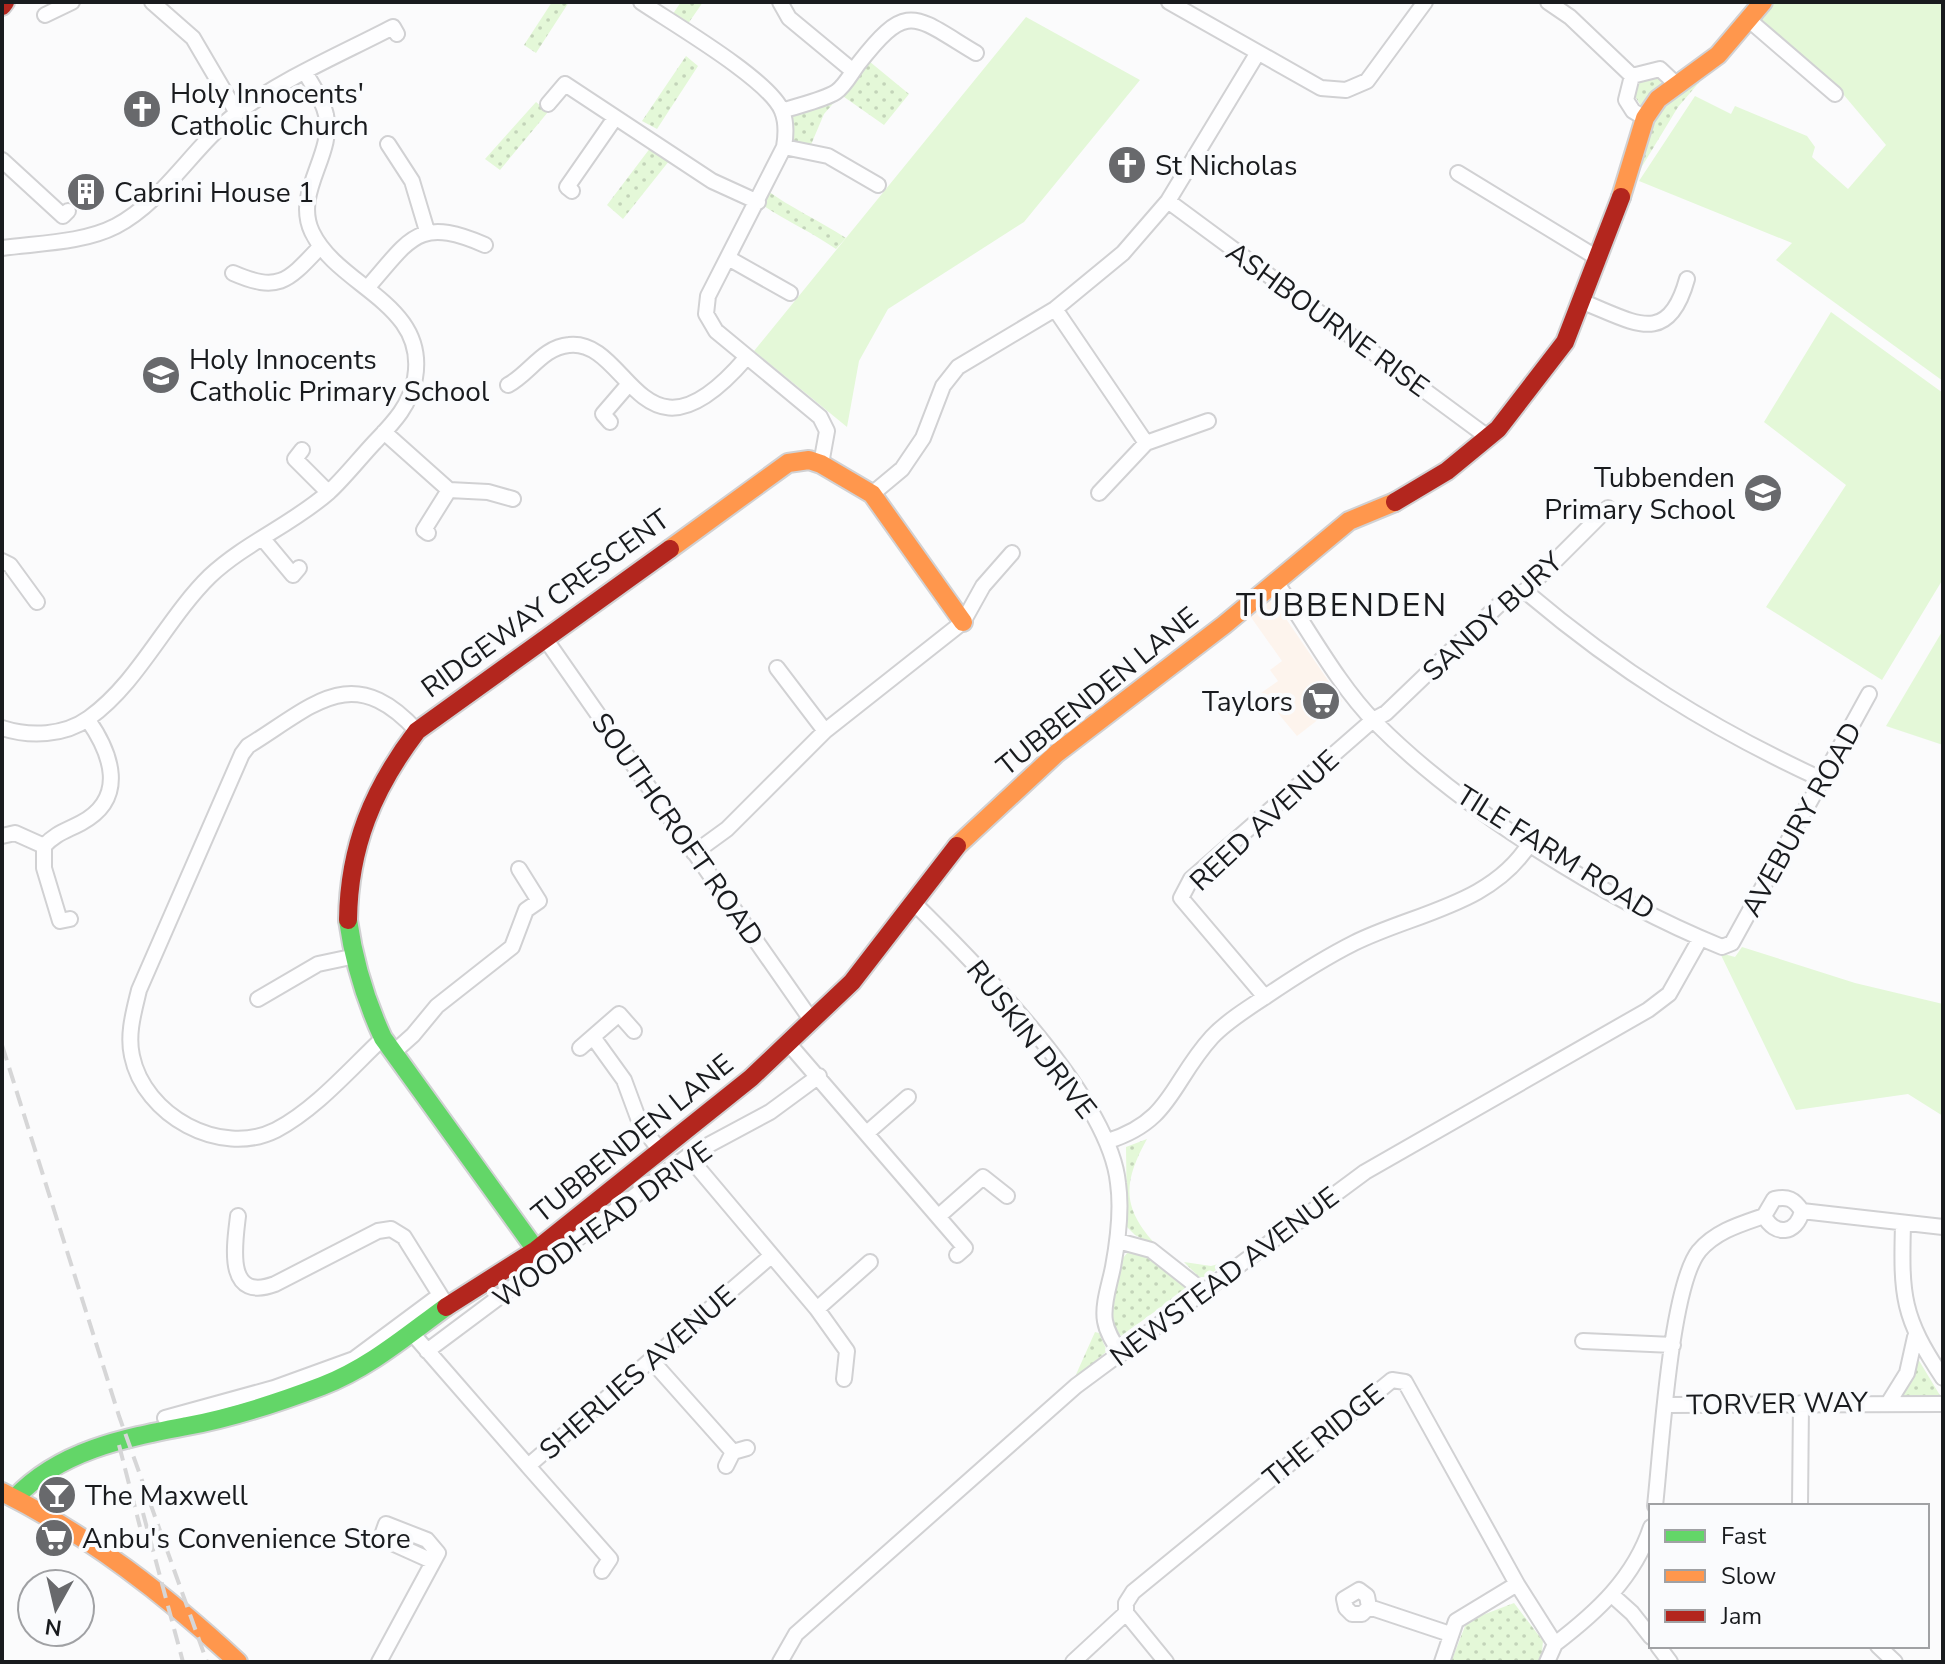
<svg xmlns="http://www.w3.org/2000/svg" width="1945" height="1664" viewBox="0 0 1945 1664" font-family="'Nunito Sans',sans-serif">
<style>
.commercial{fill:#fdf4ed}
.grass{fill:url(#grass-dots)}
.park{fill:#e4f8d8}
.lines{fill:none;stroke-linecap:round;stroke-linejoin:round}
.street-casing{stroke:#d1d1d3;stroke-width:18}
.fast-casing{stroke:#d1d1d3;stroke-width:22}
.slow-casing{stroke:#d1d1d3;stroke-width:22}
.jam-casing{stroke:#d1d1d3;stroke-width:22}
.street{stroke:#fefeff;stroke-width:14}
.fast{stroke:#63d668;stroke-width:18}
.slow{stroke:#ff974d;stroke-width:18}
.jam{stroke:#b3261e;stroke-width:18}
.rail{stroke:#d6d6d7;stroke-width:4;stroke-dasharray:16 8;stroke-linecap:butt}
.labels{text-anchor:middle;stroke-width:8;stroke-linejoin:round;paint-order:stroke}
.poi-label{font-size:28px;fill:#191b1e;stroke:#fafbfd;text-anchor:start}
.street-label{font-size:28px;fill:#191b1e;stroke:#fafbfd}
.quarter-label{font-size:32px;letter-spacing:2px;fill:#191b1e;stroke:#fafbfd}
</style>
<defs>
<pattern id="grass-dots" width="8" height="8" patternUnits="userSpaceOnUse" patternTransform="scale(2)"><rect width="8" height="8" fill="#e4f8d8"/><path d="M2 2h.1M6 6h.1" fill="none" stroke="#c3d4b9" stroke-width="1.8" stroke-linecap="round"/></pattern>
</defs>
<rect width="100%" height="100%" fill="#fbfbfc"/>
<!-- commercial -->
<path class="commercial" d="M1265 599 1276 604 1342 701 1297 736 1261 693 1278 681 1270 670 1282 661 1248 613Z"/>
<!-- grass -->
<path class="grass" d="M552 2H569L536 53 524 45Z
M681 2H703L683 31 668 21Z
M686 56 698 66 657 129 642 121Z
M864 57 909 94 884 125 837 92Z
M1714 65 1678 107 1638 173 1649 128 1670 99Z
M1658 75 1662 86 1641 106 1633 93 1643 77Z
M837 99 824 114 810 147 791 140V114Z
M536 102 548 112 500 170 485 159Z
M654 143 673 156 623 219 607 205Z
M765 189C791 208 818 220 846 238L836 249C810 231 784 220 758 202Z
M1147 1139C1122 1184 1122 1209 1158 1247L1135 1235 1127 1227 1126 1147Z
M1128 1252 1142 1254 1184 1282 1186 1289 1121 1336 1110 1321 1118 1264Z
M1184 1262 1211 1266 1226 1262 1207 1277H1199Z
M1095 1332 1099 1333 1107 1351 1074 1379Z
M1915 1354 1941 1397 1900 1396Z
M1514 1603 1543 1641 1541 1662H1451L1467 1621Z"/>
<!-- park -->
<path class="park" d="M1775 2H1943V381L1780 263 1776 260 1792 243 1639 181 1695 96 1731 114 1735 106 1807 136 1815 147 1812 157 1848 189 1886 145 1843 94 1759 21Z
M1026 17 1140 80 1024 222 888 309 859 361 847 427 754 351Z
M1831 312 1943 393V579L1882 680 1766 607 1846 485 1764 422Z
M1943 630V745L1886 726Z
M1742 947 1855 983 1943 1004V1116L1908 1094 1796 1110 1720 953 1735 957Z"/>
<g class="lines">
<!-- street casing -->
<g class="street-casing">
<path id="street" d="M152 2 193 38 237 113
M641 2C672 23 770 80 782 111 787 123 786 135 784 147L708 296 706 314 716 331 820 417 827 431 821 464
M780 2 789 18 853 71
M1169 2 1321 88 1346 90 1367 81 1425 2
M1548 2 1570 17 1632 76
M45 15 72 2
M1749 20 1835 94
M548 104 565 84 712 181 758 202
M782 111C799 105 821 101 836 92 845 86 852 72 859 63 908 0 914 16 976 53
M1645 118 1633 111 1626 100 1632 76 1660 69 1677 85
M388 144 412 181 427 231
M784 147 828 156 878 185
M2 160 63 216 68 211
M1458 173 1599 259
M572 191 567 187 615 118
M1168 201 1489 438
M2 248C39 243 83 243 116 226 165 200 193 146 237 113 284 78 341 54 393 27L397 34
M728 258 790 293
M233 273C279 293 288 281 320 247
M368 287C411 238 418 216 485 245
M1583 302C1634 322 1668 348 1687 279
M1055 309 1146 443
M508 385C529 374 543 347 569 345 630 338 641 480 746 358
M610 422 603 414 628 385
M384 432 449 490 488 492 513 499
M302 450 295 459 328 492
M1099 493 1146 443 1208 421
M872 494 902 469 923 438 943 386 958 367 1055 309 1123 253 1168 201 1257 54
M428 533 424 530 449 490
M263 539 293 575 299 568
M2 561 10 565 37 602
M1276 582C1306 625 1338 685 1375 722 1461 809 1608 901 1722 947L1732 943 1869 694
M1525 591C1618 670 1710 728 1821 779
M544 637 812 1021
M777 668 825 731
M2 728C30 737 64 736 89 718 139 682 166 619 210 576 245 543 293 524 329 492 345 477 359 459 374 443 393 423 410 406 415 378 428 303 338 287 312 232 293 192 335 155 326 115 323 100 312 85 305 72
M2 836 15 833 44 846
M694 853 727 829 825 731 963 622 983 586 1012 553
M913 902C975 963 1109 1096 1118 1183 1122 1211 1118 1240 1113 1267 1110 1283 1102 1305 1105 1321 1107 1333 1114 1343 1121 1354
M70 919 60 921 44 868V846C56 833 66 831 81 823 128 798 111 753 88 720
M1265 997 1181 898 1191 879 1373 720 1386 713 1507 597 1525 591 1608 508
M258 999 318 964 351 957
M593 1037 624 1080 641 1126 659 1149
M383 1038C350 1069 316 1109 276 1130 220 1158 144 1115 132 1056 127 1034 134 1011 139 990L242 754 248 746C313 706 352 660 417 731
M789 1044 965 1248 957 1255
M580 1048 619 1014 634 1031
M394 1052 413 1035 437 1006 512 947 526 910 539 901 519 869
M868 1132 908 1097
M1108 1141C1172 1121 1171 1082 1212 1037 1226 1022 1248 1008 1265 997 1293 978 1324 958 1354 943 1414 913 1492 905 1530 843
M688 1156 817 1309 847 1351 844 1379
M1802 1211C1796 1235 1775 1236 1764 1216L1774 1199C1788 1196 1794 1199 1802 1211L1943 1227
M940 1215 983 1177 1007 1196
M238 1216C235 1243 224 1303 275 1284L378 1231 391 1229 404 1237 447 1306
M1903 1224C1901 1296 1902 1317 1943 1378
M1118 1241 1151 1250 1203 1291
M817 1309 870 1262
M412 1333 528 1466 771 1256
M1583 1341 1673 1345
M427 1351 688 1156 770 1112 819 1076
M651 1360 733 1452
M277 1400 274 1388 354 1359 440 1295
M1889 1402 1907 1373 1915 1337
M1666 1405 1943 1404
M165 1418 274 1388
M528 1466 610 1559 602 1571
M726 1466 733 1452 747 1448
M1655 1506C1661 1453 1670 1287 1699 1251 1716 1231 1741 1224 1764 1216
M1800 1506 1801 1403
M1612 1595 1632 1613 1651 1637
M1369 1607 1367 1596 1359 1590 1344 1599 1346 1608 1352 1614H1362L1369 1607 1450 1634
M1555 1644C1597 1612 1634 1578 1651 1527
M1658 1646 1670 1662
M1878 1646 1895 1662
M379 1662 438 1553 427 1540 386 1524 381 1538 432 1561
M780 1662 796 1634 1076 1386 1365 1172 1648 1010 1669 994 1700 939
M1073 1662 1126 1613
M1166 1662 1126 1613V1603L1133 1592 1392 1380 1405 1382 1517 1584
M1442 1662 1456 1621 1517 1584 1555 1644 1547 1662"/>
</g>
<!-- fast casing -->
<g class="fast-casing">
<path id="fast" d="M348 920C354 963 365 999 383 1038L536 1250
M15 1498C60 1450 125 1438 187 1426 231 1418 280 1402 322 1386 369 1368 406 1336 446 1307"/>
</g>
<!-- slow casing -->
<g class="slow-casing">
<path id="slow" d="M1621 197 1645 118 1658 99 1718 55 1763 2
M670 549 788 463 809 460 821 464 872 494 963 622
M957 846 1057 753 1224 625 1349 521 1395 502
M2 1492C90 1536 166 1595 238 1662"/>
</g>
<!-- jam casing -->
<g class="jam-casing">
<path id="jam" d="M2 6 5 2
M1395 502 1447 471 1498 429 1565 342 1621 197
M348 920C349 846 373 789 417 731L670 549
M446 1307 536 1250 751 1078 852 982 957 846"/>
</g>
<!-- street -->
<use href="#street" class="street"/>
<!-- fast -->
<use href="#fast" class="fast"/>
<!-- slow -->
<use href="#slow" class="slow"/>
<!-- jam -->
<use href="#jam" class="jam"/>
<!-- rail -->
<path class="rail" d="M2 1045 119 1416 207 1662
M119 1445 140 1527
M143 1513 183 1662"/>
</g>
<!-- icons -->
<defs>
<g id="church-disc" transform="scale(2)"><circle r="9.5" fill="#68696c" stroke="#fafbfd"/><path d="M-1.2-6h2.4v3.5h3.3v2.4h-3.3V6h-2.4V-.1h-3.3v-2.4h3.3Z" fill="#fff"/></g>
<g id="building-disc" transform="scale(2)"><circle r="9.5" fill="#68696c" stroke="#fafbfd"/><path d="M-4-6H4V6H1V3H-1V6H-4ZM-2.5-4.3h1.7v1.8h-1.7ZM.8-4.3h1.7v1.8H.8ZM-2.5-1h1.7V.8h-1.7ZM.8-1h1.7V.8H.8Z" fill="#fff"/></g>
<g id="school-disc" transform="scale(2)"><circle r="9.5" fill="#68696c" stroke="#fafbfd"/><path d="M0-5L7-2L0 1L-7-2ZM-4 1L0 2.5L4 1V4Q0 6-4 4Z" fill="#fff"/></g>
<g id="supermarket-disc" transform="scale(2)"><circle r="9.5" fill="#68696c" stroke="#fafbfd"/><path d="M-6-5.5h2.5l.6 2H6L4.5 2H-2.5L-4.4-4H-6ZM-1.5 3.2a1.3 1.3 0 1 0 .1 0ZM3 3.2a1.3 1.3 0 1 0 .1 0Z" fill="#fff"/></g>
<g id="bar-disc" transform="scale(2)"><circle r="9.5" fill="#68696c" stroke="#fafbfd"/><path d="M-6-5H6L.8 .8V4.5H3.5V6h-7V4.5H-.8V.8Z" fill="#fff"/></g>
</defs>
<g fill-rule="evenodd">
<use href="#church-disc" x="142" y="109"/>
<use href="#church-disc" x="1127" y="165"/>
<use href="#building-disc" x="86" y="192"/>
<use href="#school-disc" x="161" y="375"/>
<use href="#school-disc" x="1763" y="493"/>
<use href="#supermarket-disc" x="1321" y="701"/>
<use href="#bar-disc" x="57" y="1495"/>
<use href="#supermarket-disc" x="54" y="1538"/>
</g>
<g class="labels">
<!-- poi labels -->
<g class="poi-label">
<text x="170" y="103">Holy Innocents'<tspan x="170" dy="32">Catholic Church</tspan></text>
<text x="1155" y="175">St Nicholas</text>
<text x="114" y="202">Cabrini House 1</text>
<text x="189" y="369">Holy Innocents<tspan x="189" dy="32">Catholic Primary School</tspan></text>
<text x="1735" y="487" text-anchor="end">Tubbenden<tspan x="1735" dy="32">Primary School</tspan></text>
<text x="1293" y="711" text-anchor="end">Taylors</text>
<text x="85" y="1505">The Maxwell</text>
<text x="82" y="1548">Anbu's Convenience Store</text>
</g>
<!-- street labels -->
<g class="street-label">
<text transform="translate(1328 319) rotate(36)" y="10">ASHBOURNE RISE</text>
<text transform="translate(545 603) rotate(-36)" y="10">RIDGEWAY CRESCENT</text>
<text transform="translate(1492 616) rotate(-42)" y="10">SANDY BURY</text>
<text transform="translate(1097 691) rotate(-39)" y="10">TUBBENDEN LANE</text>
<text transform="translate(1801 819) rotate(-61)" y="10">AVEBURY ROAD</text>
<text transform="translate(1264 820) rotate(-43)" y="10">REED AVENUE</text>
<text transform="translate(678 829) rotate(55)" y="10">SOUTHCROFT ROAD</text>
<text transform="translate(1556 852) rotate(32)" y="10">TILE FARM ROAD</text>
<text transform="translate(1032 1039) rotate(52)" y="10">RUSKIN DRIVE</text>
<text transform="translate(632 1138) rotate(-39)" y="10">TUBBENDEN LANE</text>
<text transform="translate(602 1224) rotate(-36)" y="10">WOODHEAD DRIVE</text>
<text transform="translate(1224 1276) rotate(-37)" y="10">NEWSTEAD AVENUE</text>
<text transform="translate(637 1372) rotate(-41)" y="10">SHERLIES AVENUE</text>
<text transform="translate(1777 1403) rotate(-1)" y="10">TORVER WAY</text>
<text transform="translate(1323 1435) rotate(-39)" y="10">THE RIDGE</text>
</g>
<!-- quarter labels -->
<g class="quarter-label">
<text x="1342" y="616">TUBBENDEN</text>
</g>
</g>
<!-- border -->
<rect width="1945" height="1664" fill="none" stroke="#191b1e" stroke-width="8"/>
<!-- legend -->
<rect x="1649" y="1504" width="280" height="144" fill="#fafbfd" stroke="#a0a1a4" stroke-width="2"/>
<rect x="1665" y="1530" width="40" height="12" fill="#63d668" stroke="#a0a1a4" stroke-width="2"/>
<text x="1721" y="1544" font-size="24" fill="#191b1e">Fast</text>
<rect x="1665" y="1570" width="40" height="12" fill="#ff974d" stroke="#a0a1a4" stroke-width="2"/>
<text x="1721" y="1584" font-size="24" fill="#191b1e">Slow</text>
<rect x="1665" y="1610" width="40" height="12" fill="#b3261e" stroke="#a0a1a4" stroke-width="2"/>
<text x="1721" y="1624" font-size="24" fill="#191b1e">Jam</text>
<!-- north arrow -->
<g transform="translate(56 1608) rotate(188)"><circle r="38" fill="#fafbfd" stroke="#a0a1a4" stroke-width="2"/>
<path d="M0-6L14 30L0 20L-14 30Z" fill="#68696c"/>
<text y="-12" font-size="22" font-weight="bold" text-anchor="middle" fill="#191b1e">N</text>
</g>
</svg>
